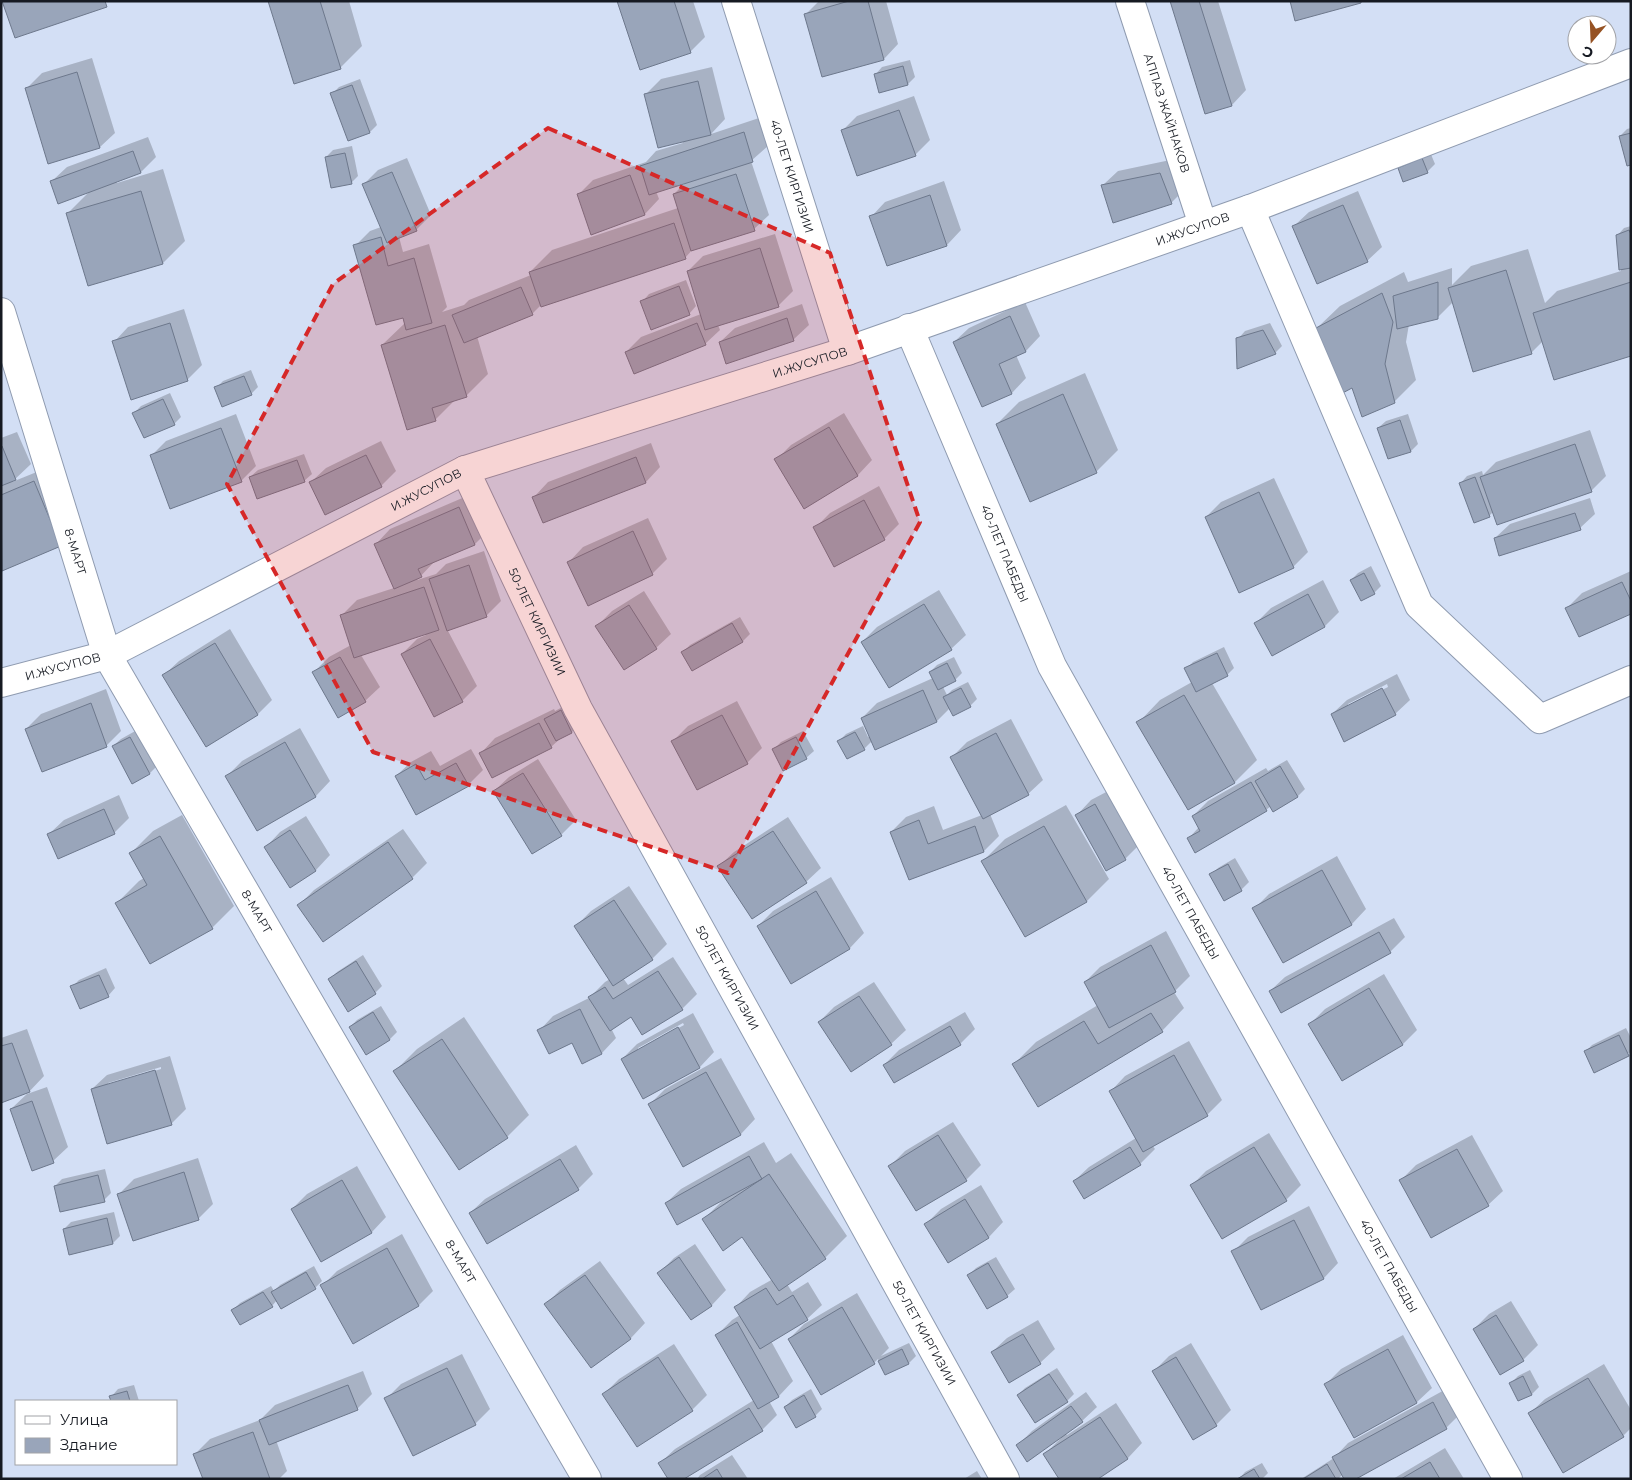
<svg xmlns="http://www.w3.org/2000/svg" width="1632" height="1480" viewBox="0 0 1632 1480" font-family="Montserrat,sans-serif">
<style>
.shadow{fill:#0003;fill-rule:evenodd}
.building{fill:#99a5ba;stroke:#6d788c}
.lines{fill:none;stroke-linecap:round;stroke-linejoin:round}
.minor-casing{stroke:#8f9bb0;stroke-width:30}
.tertiary-casing{stroke:#8f9bb0;stroke-width:30}
.minor{stroke:#fff;stroke-width:28}
.tertiary{stroke:#fff;stroke-width:28}
.marked{fill:#d62828;fill-opacity:0.2;stroke:#d62828;stroke-width:4;stroke-dasharray:10 6;stroke-linejoin:round}
.labels{text-anchor:middle;stroke-width:4;stroke-linejoin:round;paint-order:stroke}
.street-label{font-size:12px;fill:#161a22;stroke:#fff}
</style>
<rect width="100%" height="100%" fill="#d3dff5"/>
<!-- shadow -->
<path class="shadow" d="M270 1H349L362 46 340 68Z
M619 1H693L705 37 690 52Z
M819 1H886L898 44 884 59 806 14Z
M1171 1H1218L1246 90 1232 105 1206 112Z
M92 58 115 133 100 147 49 163 27 88 42 73Z
M910 60 915 77 908 84 875 75 882 67Z
M712 67 725 119 711 134 759 118 768 146 751 161 769 215 754 229 693 249 685 258 541 305 532 314 477 336 488 374 466 396 455 400 435 420 382 345 405 323 404 317 355 246 370 231 381 227 363 185 378 170 407 158 431 215 416 230 399 237 403 252 429 244 447 307 442 312 464 305 469 300 531 275 530 272 552 250 678 208 674 194 686 182 656 191 659 199 645 214 578 195 593 180 646 162 656 151 683 143 646 94 661 79Z
M360 79 377 125 370 132 332 94 339 87Z
M914 96 930 140 915 155 842 131 857 116Z
M1631 128V164L1620 136 1627 129Z
M148 137 156 157 141 172 116 181 117 183 163 169 185 241 163 263 89 285 67 214 90 191 52 181 67 167Z
M352 146 358 176 351 183 326 157 333 150Z
M1430 152 1435 164 1428 171 1403 180 1399 168 1406 161Z
M1175 159 1186 188 1171 203 1103 185 1118 171Z
M944 181 961 230 947 245 888 265 871 217 885 202Z
M1358 191 1382 247 1367 261 1294 226 1309 212Z
M1631 226V355L1543 341 1531 353 1453 302 1438 317 1409 324 1406 342 1416 380 1394 402 1353 386 1317 328 1340 306 1404 272 1408 282 1452 268V285L1471 266 1528 249 1545 303 1557 291 1621 271 1617 236 1624 228Z
M775 234 793 291 778 306 718 325 720 330 705 344 626 352 641 337 701 314 688 271 703 256Z
M686 280 696 306 689 314 642 302 649 294Z
M1025 302 1040 336 1026 351 1016 355 1026 378 1012 393 983 405 954 342 969 328Z
M802 304 809 325 794 339 727 362 720 342 735 328Z
M184 309 202 365 187 380 114 342 128 327Z
M1270 323 1282 346 1275 353 1238 339 1245 331Z
M251 370 258 387 251 394 216 388 223 381Z
M1085 373 1118 450 1096 472 997 424 1019 402Z
M170 393 181 417 174 424 134 413 141 406Z
M844 413 872 460 858 475 805 507 776 460 791 445Z
M236 414 256 466 241 481 151 456 166 441Z
M1408 414 1418 444 1411 451 1389 458 1378 428 1386 421Z
M1590 430 1606 476 1591 491 1493 512 1489 516 1460 484 1467 476 1482 471 1483 475 1496 462Z
M17 432 31 464 12 482 49 467 75 530 3 569 1 565V438Z
M381 441 396 471 381 486 311 482 326 468Z
M651 443 660 467 646 482 534 497 548 482Z
M304 454 312 474 304 481 250 477 258 470Z
M1274 478 1308 552 1293 567 1206 517 1221 502Z
M879 486 899 524 884 539 815 528 830 513Z
M474 493 490 529 475 544 435 561 417 580 436 574 446 564 484 551 501 601 486 616 447 629 477 686 462 701 402 654 417 639 426 635V633L361 655 380 687 365 701 314 672 329 657 351 645 342 615 357 600 394 588 376 544 390 529Z
M1590 498 1595 514 1580 528 1495 538 1510 524Z
M648 518 667 559 652 574 569 562 583 547Z
M1371 566 1381 586 1374 593 1351 580 1358 573Z
M1631 571V612L1567 608 1582 593Z
M1323 580 1339 612 1325 626 1256 623 1271 608Z
M939 590 966 635 951 649 862 642 877 627Z
M644 591 671 634 656 648 597 626 612 611Z
M740 617 750 634 743 641 693 669 683 652 690 645Z
M230 629 272 700 258 714 206 746 164 675 179 661Z
M1224 647 1234 668 1227 675 1212 683 1257 760 1235 782 1188 809 1138 723 1160 700 1192 682 1186 669 1193 662Z
M954 657 962 673 955 680 943 687 947 695 952 690 968 682 977 699 970 706 950 708 937 721 876 748 872 741 864 749 839 741 846 734 863 726 868 737 870 736 862 718 877 703 933 678 930 672 937 665Z
M1397 674 1410 700 1395 714H1332L1347 700ZM1387 684 1388 687 1348 707V704Z
M106 689 121 731 106 746 26 729 41 714Z
M737 701 762 748 747 763 673 741 688 726Z
M568 704 579 725 572 732 562 737 551 747 481 753 495 738 554 709 555 711Z
M1011 719 1043 780 1028 794 990 814 999 836 984 851 909 879 891 832 906 817 934 806 943 830 982 815 952 757 967 742Z
M300 728 330 781 316 796 258 829 227 776 242 761Z
M137 730 157 766 150 773 113 746 121 739Z
M803 731 814 751 806 758 784 769 774 749 781 742Z
M471 749 483 770 468 785 417 813 396 776 411 762 431 751 440 766Z
M538 759 576 820 561 835 532 852 494 791 509 777Z
M1287 760 1305 789 1298 796 1271 806 1266 810 1188 839 1199 827 1193 816 1208 801 1266 768 1268 771Z
M1110 790 1140 844 1125 859 1077 815 1091 800Z
M119 795 129 818 114 833 49 834 64 820Z
M1066 805 1109 879 1087 901 1026 936 983 861 1005 839Z
M182 815 234 906 212 928 117 903 139 881 144 878 131 853 153 831Z
M306 816 330 855 316 870 291 886 266 847 280 832Z
M788 817 821 868 806 882 719 866 734 852Z
M403 829 427 863 412 878 323 940 299 905 314 890Z
M1337 856 1366 909 1352 924 1283 961 1254 909 1269 894Z
M1235 858 1249 882 1241 890 1224 899 1211 875 1218 868Z
M831 877 864 933 850 948 791 982 758 926 773 911Z
M629 886 667 944 652 959 623 978 628 985 673 957 697 994 682 1009 631 1015 611 1028 616 1038 602 1053 583 1062 572 1041 539 1031 553 1016 589 998 605 982 610 979 576 926 591 911Z
M1394 918 1405 937 1390 952 1270 991 1285 977Z
M1166 931 1190 976 1174 992 1184 1008 1162 1031 1014 1064 1036 1042 1098 1005 1085 982 1100 967Z
M363 955 382 986 375 993 330 979 337 972Z
M106 968 115 988 108 996 72 987 79 980Z
M1384 974 1417 1030 1403 1044 1342 1080 1310 1024 1325 1009Z
M874 982 906 1030 891 1044 819 1022 834 1007Z
M381 1006 397 1032 390 1039 366 1053 350 1027 357 1020Z
M965 1012 975 1029 960 1044 884 1065 899 1050Z
M693 1013 714 1052 700 1067 644 1097 622 1059 637 1044ZM683 1023 684 1025 638 1050V1048Z
M464 1017 529 1115 507 1137 460 1169 395 1071 417 1049Z
M1626 1028 1631 1038V1052L1595 1071 1585 1052 1592 1045Z
M27 1029 44 1076 27 1094 47 1087 68 1147 53 1161 33 1169 11 1109 29 1092 1 1102V1038Z
M1189 1041 1222 1100 1207 1115 1152 1145 1155 1149 1140 1164 1084 1198 1074 1181 1089 1167 1136 1138 1111 1091 1125 1076Z
M170 1056 186 1109 171 1124 92 1089 107 1075ZM161 1067V1069L108 1085V1083Z
M721 1058 755 1119 741 1134 684 1166 650 1104 665 1089Z
M953 1122 981 1165 966 1180 890 1166 905 1151Z
M1269 1133 1301 1185 1286 1200 1191 1186 1206 1171Z
M1472 1135 1503 1191 1488 1205 1401 1180 1416 1165Z
M764 1142 776 1163 791 1153 847 1236 825 1258 787 1284 792 1292 808 1282 822 1305 807 1319 771 1341 793 1381 779 1396 769 1401 777 1415 762 1430 660 1463 675 1449 754 1400 717 1335 732 1320 740 1315 736 1307 750 1292 773 1279 743 1235 703 1220 724 1199 666 1203 681 1189Z
M576 1145 593 1174 578 1189 487 1242 470 1213 485 1199Z
M198 1158 213 1204 198 1219 119 1194 134 1179Z
M357 1166 386 1217 372 1232 321 1260 292 1209 307 1194Z
M105 1169 111 1193 104 1200 55 1186 62 1179Z
M981 1185 1003 1222 989 1237 949 1262 926 1224 941 1209Z
M1309 1206 1338 1263 1324 1278 1233 1252 1248 1237Z
M114 1212 120 1236 113 1243 64 1229 71 1222Z
M402 1234 433 1291 419 1305 322 1286 337 1271Z
M695 1244 726 1290 712 1305 691 1319 659 1273 674 1258Z
M996 1257 1015 1289 1007 1296 969 1275 976 1268Z
M600 1261 645 1323 631 1338 591 1367 546 1304 560 1290Z
M314 1266 322 1281 315 1288 277 1300 272 1306 233 1310 240 1303 271 1286 274 1291 280 1285Z
M857 1293 889 1348 881 1356 909 1343 916 1356 909 1363 885 1374 878 1359 874 1363 789 1339 804 1324Z
M1511 1301 1538 1345 1523 1360 1474 1329 1489 1314Z
M1038 1320 1055 1349 1040 1363 992 1352 1007 1338Z
M1403 1335 1432 1388 1417 1402 1354 1436 1326 1384 1341 1369Z
M1191 1343 1231 1410 1216 1425 1154 1371 1169 1356Z
M674 1344 707 1395 692 1410 637 1446 604 1394 619 1379Z
M462 1354 490 1409 475 1424 386 1399 401 1384Z
M1604 1364 1631 1410V1428L1623 1436 1530 1413 1545 1399Z
M1057 1368 1074 1394 1067 1401 1036 1422 1018 1395 1025 1388Z
M1530 1370 1539 1387 1532 1394 1519 1400 1511 1383 1518 1376Z
M363 1371 372 1394 357 1409 276 1440 287 1471 279 1479H204L195 1454 210 1439 260 1420 275 1405Z
M134 1385 139 1401H112L111 1397 118 1389Z
M1448 1388 1461 1413 1446 1428 1353 1479 1343 1474 1338 1479H1301L1334 1458 1348 1443Z
M811 1389 822 1409 815 1416 785 1407 792 1400Z
M1086 1392 1097 1407 1082 1421 1065 1433 1067 1435 1116 1403 1142 1443 1128 1458 1096 1479 1045 1454 1061 1438 1060 1437 1017 1446 1032 1431Z
M1445 1448 1464 1479H1393Z
M732 1455 748 1479H697L700 1475Z
M1262 1463 1268 1473 1262 1479H1239L1245 1472Z
M977 1471 982 1479H964Z"/>
<!-- building -->
<path class="building" d="M2 1H105L107 7 15 38Z
M268 1H320L341 69 294 84Z
M617 1H674L691 53 640 70Z
M849 1H868L884 60 822 77 804 14Z
M1170 1H1199L1232 106 1205 114Z
M1290 1H1361V3L1295 21Z
M903 66 908 85 879 93 874 74Z
M77 72 100 148 48 164 25 88Z
M698 81 711 135 658 148 644 94Z
M352 85 370 133 348 141 330 93Z
M899 110 916 156 857 176 841 130Z
M744 132 753 162 649 195 640 166Z
M1631 133V165L1627 166 1619 136Z
M133 151 141 173 58 204 50 181Z
M345 153 352 184 331 188 325 157Z
M1422 158 1428 173 1403 182 1398 168Z
M392 172 417 231 387 243 362 184Z
M1160 173 1172 204 1113 223 1101 185Z
M736 174 755 231 691 251 673 194Z
M630 175 645 215 591 235 577 194Z
M141 191 163 264 88 286 66 213Z
M930 195 947 246 887 266 869 216Z
M1343 205 1368 262 1317 284 1292 226Z
M674 223 686 259 541 307 529 272Z
M1629 230 1631 234V268L1619 270 1616 235Z
M381 237 388 266 414 258 432 323 406 330 403 318 376 325 353 245Z
M760 248 779 307 705 330 687 271Z
M1506 270 1532 354 1473 372 1448 288Z
M1438 282V319L1397 329 1393 296Z
M1631 282V356L1554 380 1533 313Z
M679 286 690 315 651 330 640 301Z
M521 287 533 315 464 343 452 315Z
M1382 293 1393 322 1385 364 1395 403 1362 417 1352 388 1337 396 1316 328Z
M1010 316 1026 352 999 364 1012 394 982 407 953 342Z
M787 318 794 341 726 364 719 342Z
M170 323 188 381 131 400 112 341Z
M697 323 706 345 634 374 625 352Z
M445 325 467 397 432 408 436 421 407 430 381 345Z
M1263 330 1276 354 1237 369 1236 338Z
M244 376 252 395 222 407 214 387Z
M1063 394 1097 473 1030 502 996 424Z
M163 399 175 425 144 438 132 413Z
M1400 420 1411 452 1388 459 1377 428Z
M829 427 858 476 804 509 774 459Z
M221 428 242 482 170 509 150 455Z
M1575 444 1592 492 1497 525 1480 477Z
M1 446H2L16 480 1 486Z
M366 455 382 487 325 515 309 482Z
M636 457 646 483 543 523 532 497Z
M297 460 305 482 257 499 249 477Z
M1475 477 1490 517 1474 523 1459 483Z
M34 481 61 546 2 571 1 495Z
M1259 492 1294 568 1239 593 1205 517Z
M864 500 885 540 834 567 813 527Z
M459 507 475 545 418 569 422 577 394 589 374 544Z
M1575 513 1581 530 1499 556 1494 538Z
M633 531 653 575 588 606 567 562Z
M469 565 487 617 447 631 429 579Z
M1364 573 1375 594 1361 601 1350 580Z
M1622 582 1631 601V614L1579 637 1565 608Z
M424 587 439 630 354 658 340 615Z
M1308 594 1325 627 1272 656 1254 623Z
M924 604 952 650 889 688 861 642Z
M629 605 657 649 624 670 595 626Z
M732 623 743 642 692 671 681 652Z
M430 639 463 702 434 717 401 654Z
M215 643 258 715 206 747 162 675Z
M1217 653 1228 676 1196 692 1184 668Z
M340 657 366 702 338 718 312 672Z
M947 663 956 681 938 690 929 672Z
M961 688 971 707 953 716 943 697Z
M1382 688 1396 715 1344 742 1331 714Z
M923 690 937 722 875 750 861 718Z
M1184 695 1235 783 1188 810 1136 722Z
M91 703 107 747 42 772 25 729Z
M561 710 572 733 556 741 544 719Z
M722 715 748 764 697 790 671 741Z
M539 723 552 748 492 778 479 753Z
M855 732 865 750 847 759 837 741Z
M996 733 1029 795 983 819 950 757Z
M130 737 150 774 132 784 112 746Z
M796 737 807 759 783 771 772 749Z
M285 742 316 797 257 831 225 776Z
M456 763 469 786 416 815 395 776 416 764 425 780Z
M1280 766 1298 797 1273 812 1255 781Z
M523 773 562 836 532 854 493 791Z
M1251 782 1267 811 1195 853 1187 838 1200 831 1192 816Z
M1095 804 1126 860 1106 871 1075 815Z
M104 809 115 834 58 859 47 834Z
M919 820 928 844 975 826 984 852 909 880 890 832Z
M1044 826 1087 902 1025 937 981 861Z
M290 830 316 871 290 888 264 847Z
M773 831 807 883 752 919 717 866Z
M160 836 213 929 150 964 115 903 147 885 129 853Z
M388 842 413 879 323 942 297 905Z
M1228 864 1242 891 1224 901 1209 874Z
M1322 870 1352 925 1283 963 1252 908Z
M816 891 850 949 791 984 757 926Z
M614 900 653 960 613 986 574 926Z
M1379 932 1391 953 1281 1013 1269 991Z
M1151 945 1176 992 1109 1028 1084 982Z
M356 961 376 994 348 1012 328 979Z
M658 971 683 1010 642 1035 631 1017 610 1031 588 997 605 987 613 999Z
M99 975 109 997 80 1009 70 986Z
M1369 988 1403 1045 1342 1081 1308 1024Z
M859 996 892 1045 851 1072 818 1022Z
M580 1009 602 1054 582 1064 572 1043 549 1054 537 1030Z
M373 1012 390 1040 366 1055 349 1027Z
M1151 1013 1163 1032 1038 1107 1012 1064 1084 1021 1098 1044Z
M950 1026 961 1045 894 1083 883 1065Z
M678 1027 700 1068 643 1099 621 1059Z
M1619 1035 1629 1056 1594 1073 1584 1051Z
M442 1039 508 1138 459 1170 393 1071Z
M12 1043 30 1092 1 1103V1046Z
M1174 1055 1208 1116 1143 1152 1109 1091Z
M155 1070 172 1125 107 1144 91 1089Z
M706 1072 741 1135 683 1167 648 1104Z
M32 1101 54 1163 32 1171 10 1109Z
M938 1135 967 1181 916 1211 888 1166Z
M1130 1147 1141 1165 1084 1199 1073 1181Z
M1254 1147 1287 1201 1222 1239 1190 1185Z
M1457 1149 1489 1206 1431 1238 1399 1180Z
M749 1156 762 1179 677 1225 665 1203Z
M560 1159 579 1190 487 1244 469 1213Z
M184 1172 199 1220 133 1241 117 1194Z
M769 1174 826 1259 779 1291 742 1237 723 1251 702 1219Z
M98 1175 105 1202 60 1212 54 1186Z
M342 1180 372 1233 321 1262 291 1209Z
M965 1199 989 1238 948 1263 924 1224Z
M107 1218 113 1244 69 1255 63 1229Z
M1294 1220 1324 1279 1261 1310 1231 1251Z
M387 1248 419 1306 353 1344 320 1285Z
M679 1257 712 1306 691 1320 657 1273Z
M988 1263 1008 1297 987 1309 967 1275Z
M306 1272 316 1289 281 1309 271 1292Z
M585 1275 631 1339 591 1368 544 1304Z
M766 1288 777 1305 793 1295 808 1320 760 1349 734 1307Z
M263 1292 273 1307 240 1325 231 1310Z
M842 1307 875 1364 821 1395 788 1339Z
M1496 1315 1524 1361 1500 1375 1473 1329Z
M737 1322 779 1397 758 1409 715 1335Z
M1023 1334 1041 1364 1009 1383 991 1352Z
M902 1349 909 1364 885 1375 878 1361Z
M1388 1349 1417 1403 1354 1438 1324 1384Z
M658 1357 693 1411 637 1447 602 1394Z
M1176 1357 1217 1426 1193 1440 1152 1371Z
M447 1368 476 1425 413 1456 384 1398Z
M1049 1374 1068 1402 1035 1423 1017 1395Z
M1523 1376 1532 1395 1518 1401 1509 1383Z
M1588 1378 1624 1437 1563 1473 1528 1413Z
M348 1385 358 1410 269 1445 259 1420Z
M127 1391 130 1401H111L109 1396Z
M804 1395 816 1417 796 1428 784 1407Z
M1433 1402 1447 1429 1356 1479H1344L1332 1457Z
M1071 1406 1083 1422 1027 1462 1016 1445Z
M749 1408 763 1431 684 1479H668L658 1463Z
M1100 1417 1128 1459 1098 1479H1059L1043 1454Z
M253 1432 270 1479H203L193 1454Z
M1430 1462 1440 1479H1401Z
M1327 1464 1336 1479H1303Z
M717 1469 723 1479H702Z
M1254 1469 1260 1479H1237Z"/>
<g class="lines">
<!-- minor casing -->
<g class="minor-casing">
<g id="minor">
<path id="s1" d="M736 1 847 351"/>
<path id="s2" d="M1130 1 1203 225"/>
<path d="M1250 209 1419 605 1540 719 1631 680"/>
<path id="s3" d="M1 312 107 655 587 1479"/>
<path id="s4" d="M909 328 1052 666 1508 1479"/>
<path id="s5" d="M465 470 578 709 1005 1479"/>
</g>
</g>
<!-- tertiary casing -->
<g class="tertiary-casing">
<g id="tertiary">
<path id="s6" d="M1 683 107 655 465 470 847 351 1250 209 1631 63"/>
</g>
</g>
<!-- minor -->
<use href="#minor" class="minor"/>
<!-- tertiary -->
<use href="#tertiary" class="tertiary"/>
</g>
<!-- marked area -->
<path class="marked" d="M548 128 830 253 920 522 728 873 373 752 227 484 333 284Z"/>
<g class="labels">
<!-- street labels -->
<g class="street-label">
<text dy="4" stroke="none"><textPath href="#s2" startOffset="118">АППАЗ ЖАЙНАКОВ</textPath></text>
<text dy="4" stroke="none"><textPath href="#s1" startOffset="184">40-ЛЕТ КИРГИЗИИ</textPath></text>
<text dy="4" stroke="none"><textPath href="#s6" startOffset="1279">И.ЖУСУПОВ</textPath></text>
<text dy="4" stroke="none"><textPath href="#s6" startOffset="874">И.ЖУСУПОВ</textPath></text>
<text dy="4" stroke="none"><textPath href="#s6" startOffset="469">И.ЖУСУПОВ</textPath></text>
<text dy="4" stroke="none"><textPath href="#s3" startOffset="251">8-МАРТ</textPath></text>
<text dy="4" stroke="none"><textPath href="#s4" startOffset="245">40-ЛЕТ ПАБЕДЫ</textPath></text>
<text dy="4" stroke="none"><textPath href="#s5" startOffset="168">50-ЛЕТ КИРГИЗИИ</textPath></text>
<text dy="4" stroke="none"><textPath href="#s6" startOffset="64">И.ЖУСУПОВ</textPath></text>
<text dy="4" stroke="none"><textPath href="#s3" startOffset="656">8-МАРТ</textPath></text>
<text dy="4" stroke="none"><textPath href="#s4" startOffset="650">40-ЛЕТ ПАБЕДЫ</textPath></text>
<text dy="4" stroke="none"><textPath href="#s5" startOffset="572">50-ЛЕТ КИРГИЗИИ</textPath></text>
<text dy="4" stroke="none"><textPath href="#s3" startOffset="1061">8-МАРТ</textPath></text>
<text dy="4" stroke="none"><textPath href="#s4" startOffset="1055">40-ЛЕТ ПАБЕДЫ</textPath></text>
<text dy="4" stroke="none"><textPath href="#s5" startOffset="978">50-ЛЕТ КИРГИЗИИ</textPath></text>
</g>
</g>
<!-- border -->
<rect width="1632" height="1480" fill="none" stroke="#161a22" stroke-width="5"/>
<!-- legend -->
<rect x="15" y="1400" width="162" height="65" fill="#ffffff" stroke="#a2a3a7"/>
<rect x="25" y="1416" width="25" height="8" fill="#ffffff" stroke="#a2a3a7"/>
<text x="60" y="1425" font-size="15" fill="#161a22">Улица</text>
<rect x="25" y="1438" width="25" height="15" fill="#99a5ba" stroke="#a2a3a7"/>
<text x="60" y="1450" font-size="15" fill="#161a22">Здание</text>
<!-- north arrow -->
<g transform="translate(1592 40) rotate(199)"><circle r="24" fill="#ffffff" stroke="#a2a3a7"/>
<path d="M0-4L9 19L0 12L-9 19Z" fill="#965223"/>
<text y="-8" font-size="14" font-weight="bold" text-anchor="middle" fill="#161a22">С</text>
</g>
</svg>
